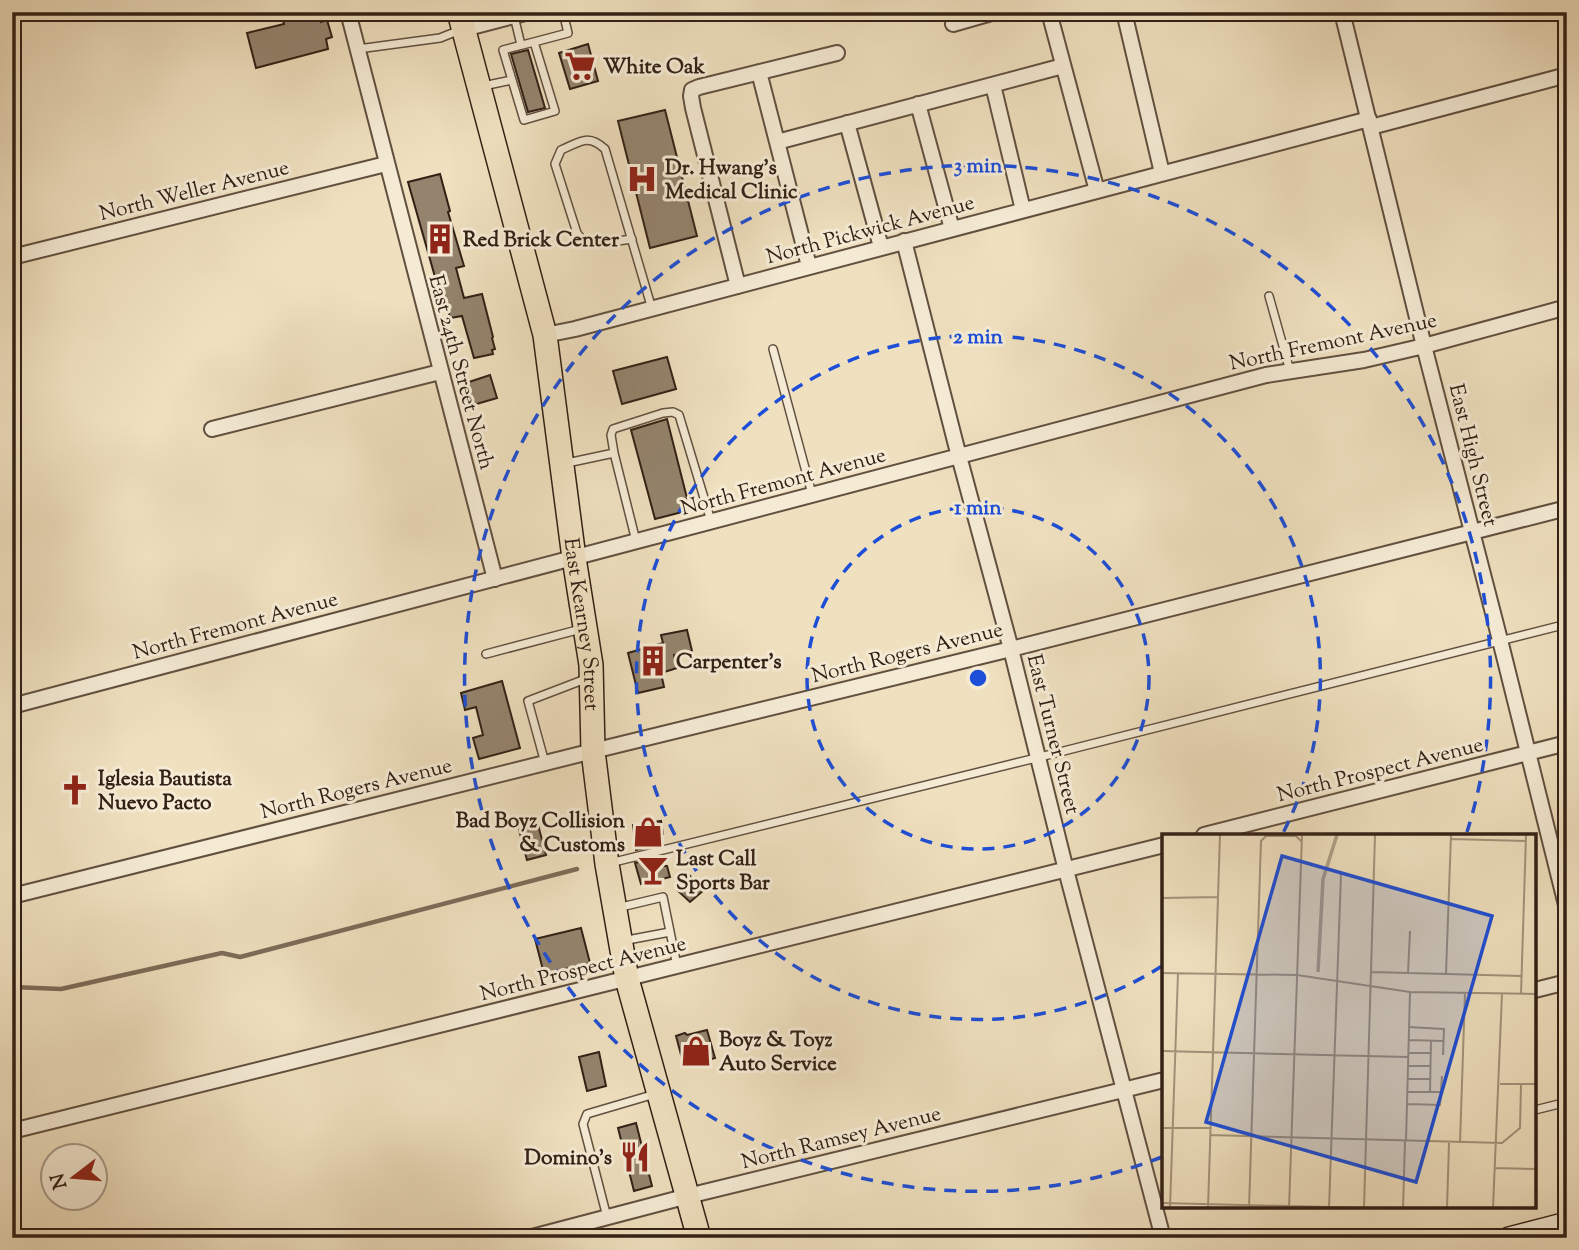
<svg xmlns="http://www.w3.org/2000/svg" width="1579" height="1250" viewBox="0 0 1579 1250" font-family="'Sorts Mill Goudy',serif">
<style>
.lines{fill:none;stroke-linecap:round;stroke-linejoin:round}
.stream{stroke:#7d6c59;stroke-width:4.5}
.building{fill:#94846e;stroke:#322016;stroke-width:2}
.lane-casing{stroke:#615040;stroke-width:10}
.street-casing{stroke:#615040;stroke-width:18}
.secondary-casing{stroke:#322016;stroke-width:24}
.primary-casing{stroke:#322016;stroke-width:26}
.lane{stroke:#f5ebd5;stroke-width:7}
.street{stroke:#f5ebd5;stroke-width:14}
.secondary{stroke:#f5ebd5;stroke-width:21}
.primary{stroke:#efe0bf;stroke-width:23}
.ring{fill:none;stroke:#1d4ed8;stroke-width:3.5;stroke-dasharray:12 9}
.labels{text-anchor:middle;stroke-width:6;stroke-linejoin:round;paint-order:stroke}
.poi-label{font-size:21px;font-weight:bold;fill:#322016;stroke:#f5ebd5;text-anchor:start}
.street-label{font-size:21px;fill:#322016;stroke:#f5ebd5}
.inset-river{fill:none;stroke:#af9f86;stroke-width:3.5}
.inset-road{fill:none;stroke:#a3937b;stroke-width:2}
.view{fill:#1d4ed8;fill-opacity:0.15;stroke:#1d4ed8;stroke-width:3.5}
.inset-edge{fill:none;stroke:#322016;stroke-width:3.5}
.centre{fill:#1d4ed8;stroke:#f5ebd5;stroke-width:3.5}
.ring-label{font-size:21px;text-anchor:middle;font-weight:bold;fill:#1d4ed8;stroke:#f5ebd5;stroke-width:6;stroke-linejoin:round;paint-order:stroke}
</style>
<rect width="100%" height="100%" fill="#efe0bf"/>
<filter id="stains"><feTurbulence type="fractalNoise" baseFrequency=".00286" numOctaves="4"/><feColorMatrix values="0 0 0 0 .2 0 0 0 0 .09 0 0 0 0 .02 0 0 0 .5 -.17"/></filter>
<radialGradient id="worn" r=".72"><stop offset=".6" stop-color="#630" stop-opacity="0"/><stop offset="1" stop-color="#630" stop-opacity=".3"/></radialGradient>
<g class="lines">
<!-- stream -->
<path class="stream" d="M12 987 61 989 222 953 240 957 577 869"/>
</g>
<!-- building -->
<path class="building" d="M292 12H319L321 22 327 20 332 37 326 39 328 49 256 68 247 33 284 24 282 17 292 14Z
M588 44 598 81 570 89 559 53Z
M528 50 545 108 528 112 511 54Z
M665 110 697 236 650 248 618 121Z
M440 174 450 211 448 212 464 266 456 268 464 298 482 294 493 337 492 338 495 349 492 350 493 354 474 358 462 316 450 318 445 297 441 298 408 182Z
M667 357 676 389 622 404 613 371Z
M490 375 497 398 473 405 471 398 468 399 463 384Z
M667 419 690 510 655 519 631 430Z
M687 630 692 651 674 655 677 668 661 673 664 687 638 693 628 653 663 643 661 635Z
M502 681 520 748 479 759 473 738 483 735 476 707 465 710 461 693Z
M537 821 546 855 527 860 518 826Z
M661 821 663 834 658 835 660 844 636 850 633 825Z
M662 856 664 866H667L670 877 641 884 635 863Z
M689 875 704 890 690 902 677 890Z
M581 928 590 963 545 974 543 970 535 939Z
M707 1030 715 1058 684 1066 676 1036 685 1033 687 1035Z
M599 1052 606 1086 587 1091 579 1057Z
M636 1123 652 1186 634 1191 618 1128Z"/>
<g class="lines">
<!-- lane casing -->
<g class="lane-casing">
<path id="lane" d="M514 16 521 45
M534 42 568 33 563 12
M358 49 440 38 460 30
M483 86 512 80 524 120 555 111 534 42 503 50 512 80
M632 239 596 244 585 243 577 233 555 164 561 150C580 142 588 133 605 149L652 309
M1269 296 1290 371
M773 349 812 494
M614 453 636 541
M567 463 614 453 611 435 613 429 663 413 673 412 679 415 711 521
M486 654 581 629
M545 763 528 701 588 678
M1553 853 1567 849
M610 863 1032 759 1567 624
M617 908 663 897 677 966
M622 941 670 932
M1535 1110 1567 1102
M607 1217 583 1124 587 1114 655 1094"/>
</g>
<!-- street casing -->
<g class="street-casing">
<path id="street" d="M348 12 495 579
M1049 12 1097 191
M1124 12 1162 173
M1342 12 1424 346 1500 640 1567 909
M953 24 995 12
M464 29 529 12
M759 72 809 266
M993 85 1023 210
M918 104 952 229
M847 123 881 247
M1371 127 1567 75
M777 142 1063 66
M904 241 956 445 1011 649 1066 870 1163 1238
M12 257 386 164
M738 286 693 108 691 96 692 90 699 87 837 53
M545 335 575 329 1369 119
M212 429 440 372
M12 706 1266 375 1364 360 1424 346 1567 307
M1204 835 1567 743
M12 896 593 751 1011 649 1567 508
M1535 990 1567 982
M12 1131 1164 845
M528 1238 688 1196 1164 1080"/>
</g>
<!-- secondary casing -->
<g class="secondary-casing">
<path id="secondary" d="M1509 1238 1567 1223"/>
</g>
<!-- primary casing -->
<g class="primary-casing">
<g id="primary">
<path id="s1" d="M459 12 545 335 574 558 591 665 593 751 607 864 627 979 699 1238"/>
</g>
</g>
<!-- lane -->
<use href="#lane" class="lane"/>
<!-- street -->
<use href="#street" class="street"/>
<!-- secondary -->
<use href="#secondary" class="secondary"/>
<!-- primary -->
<use href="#primary" class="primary"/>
</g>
<!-- distance rings -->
<g class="ring">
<circle cx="978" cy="678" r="171"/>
<path d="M1162 966A342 342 0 1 1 1283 833"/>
<path d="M1162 1157A513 513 0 1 1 1467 832"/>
</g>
<!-- icons -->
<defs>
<g id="supermarket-bare" transform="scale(2.415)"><path d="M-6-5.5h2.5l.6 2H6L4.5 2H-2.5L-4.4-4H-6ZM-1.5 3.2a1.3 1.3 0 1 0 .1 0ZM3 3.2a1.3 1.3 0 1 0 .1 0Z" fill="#8f2418" stroke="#f5ebd5" stroke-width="2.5" paint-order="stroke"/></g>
<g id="hospital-bare" transform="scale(2.415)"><path d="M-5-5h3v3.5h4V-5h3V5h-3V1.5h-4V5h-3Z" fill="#8f2418" stroke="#f5ebd5" stroke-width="2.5" paint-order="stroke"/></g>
<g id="building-bare" transform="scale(2.415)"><path d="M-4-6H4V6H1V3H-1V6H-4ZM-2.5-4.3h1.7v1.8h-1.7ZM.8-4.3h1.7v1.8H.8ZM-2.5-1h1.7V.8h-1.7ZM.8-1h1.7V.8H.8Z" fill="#8f2418" stroke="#f5ebd5" stroke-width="2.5" paint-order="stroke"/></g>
<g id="church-bare" transform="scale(2.415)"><path d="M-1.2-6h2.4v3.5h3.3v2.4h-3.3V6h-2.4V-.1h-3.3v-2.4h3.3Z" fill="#8f2418" stroke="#f5ebd5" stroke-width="2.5" paint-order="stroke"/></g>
<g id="shop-bare" transform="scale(2.415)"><path d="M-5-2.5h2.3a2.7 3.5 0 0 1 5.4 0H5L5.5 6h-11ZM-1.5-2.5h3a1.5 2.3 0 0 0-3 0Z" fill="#8f2418" stroke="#f5ebd5" stroke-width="2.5" paint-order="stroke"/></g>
<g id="bar-bare" transform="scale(2.415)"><path d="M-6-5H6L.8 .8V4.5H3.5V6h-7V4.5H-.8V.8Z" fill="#8f2418" stroke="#f5ebd5" stroke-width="2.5" paint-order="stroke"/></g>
<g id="restaurant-bare" transform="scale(2.415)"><path d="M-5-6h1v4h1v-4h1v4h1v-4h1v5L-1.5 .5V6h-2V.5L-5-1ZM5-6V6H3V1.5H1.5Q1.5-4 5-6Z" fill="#8f2418" stroke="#f5ebd5" stroke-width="2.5" paint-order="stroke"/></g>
</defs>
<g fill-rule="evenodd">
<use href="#supermarket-bare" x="580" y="66"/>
<use href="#hospital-bare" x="642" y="179"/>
<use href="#building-bare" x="440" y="239"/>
<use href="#building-bare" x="653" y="661"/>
<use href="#church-bare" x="75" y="790"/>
<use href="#shop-bare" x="648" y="832"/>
<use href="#bar-bare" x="653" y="870"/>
<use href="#shop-bare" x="696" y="1051"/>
<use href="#restaurant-bare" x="635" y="1157"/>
</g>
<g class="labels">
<!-- poi labels -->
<g class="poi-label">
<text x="603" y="73">White Oak</text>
<text x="665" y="174">Dr. Hwang's<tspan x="665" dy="24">Medical Clinic</tspan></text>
<text x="463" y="246">Red Brick Center</text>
<text x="676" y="668">Carpenter's</text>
<text x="98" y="785">Iglesia Bautista<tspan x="98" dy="24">Nuevo Pacto</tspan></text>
<text x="625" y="827" text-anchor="end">Bad Boyz Collision<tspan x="625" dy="24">&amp; Customs</tspan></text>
<text x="676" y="865">Last Call<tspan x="676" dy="24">Sports Bar</tspan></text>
<text x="719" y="1046">Boyz &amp; Toyz<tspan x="719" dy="24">Auto Service</tspan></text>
<text x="612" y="1164" text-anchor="end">Domino's</text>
</g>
<!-- street labels -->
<g class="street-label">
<text transform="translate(194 190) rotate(-14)" y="7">North Weller Avenue</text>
<text transform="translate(870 229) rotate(-15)" y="7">North Pickwick Avenue</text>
<text transform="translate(1333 341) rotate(-12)" y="7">North Fremont Avenue</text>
<text transform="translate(462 372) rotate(75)" y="7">East 24th Street North</text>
<text transform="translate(1474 455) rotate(76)" y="7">East High Street</text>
<text transform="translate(783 481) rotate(-15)" y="7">North Fremont Avenue</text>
<text transform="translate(235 625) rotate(-15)" y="7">North Fremont Avenue</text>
<text dy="7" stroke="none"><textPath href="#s1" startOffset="626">East Kearney Street</textPath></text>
<text transform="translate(907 652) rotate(-14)" y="7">North Rogers Avenue</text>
<text transform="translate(1054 734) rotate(76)" y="7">East Turner Street</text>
<text transform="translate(1380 769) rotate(-14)" y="7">North Prospect Avenue</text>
<text transform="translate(356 788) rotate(-14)" y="7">North Rogers Avenue</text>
<text transform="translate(583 968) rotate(-14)" y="7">North Prospect Avenue</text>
<text transform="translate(841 1137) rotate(-14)" y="7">North Ramsey Avenue</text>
</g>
</g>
<!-- overview -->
<g transform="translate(1162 834)">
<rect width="374" height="374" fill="#efe0bf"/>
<path class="inset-river" d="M156 138 161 45 175 1"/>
<path class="inset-road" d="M289 5 364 7M0 64 56 63M209 138 360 142M0 139 135 141 248 158 375 160M246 139 248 97M284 139 289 1M359 160 364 1M246 193 282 195 281 221M246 206 281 207M0 217 246 223M246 219H269M246 232H268M245 245H268M338 250H375M245 258H280M268 258 269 206M245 270 278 271 280 242M0 294H48M48 301 340 309 358 294 359 250M244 307 248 158M298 309 303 159M333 334 375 335M0 369 206 374M8 374 16 139M46 374 58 1M87 374 99 7 104 2H134L140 8M127 374 140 1M167 374 179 40M202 374 213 1M241 374 243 307M285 374 287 309M331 374 340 160"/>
<path class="view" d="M120 22 330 82 254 348 44 288Z"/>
<rect width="374" height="374" class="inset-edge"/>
</g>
<circle cx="978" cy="678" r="10" class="centre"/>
<g class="ring-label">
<text x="978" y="172">3 min</text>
<text x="978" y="343">2 min</text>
<text x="978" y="514">1 min</text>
</g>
<!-- margin -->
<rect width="1579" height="1250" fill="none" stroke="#efe0bf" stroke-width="42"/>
<rect x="14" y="14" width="1551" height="1222" fill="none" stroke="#322016" stroke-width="3.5"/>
<rect x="21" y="21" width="1537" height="1208" fill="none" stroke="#322016" stroke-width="2"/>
<!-- north arrow -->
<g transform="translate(74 1177) rotate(254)"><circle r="33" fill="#f5ebd5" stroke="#a79a89" stroke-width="2"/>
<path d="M0-5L12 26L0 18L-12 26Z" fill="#8f2418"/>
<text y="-10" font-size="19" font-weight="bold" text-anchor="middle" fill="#322016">N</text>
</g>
<rect width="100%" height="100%" filter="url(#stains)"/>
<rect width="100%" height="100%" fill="url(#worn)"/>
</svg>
